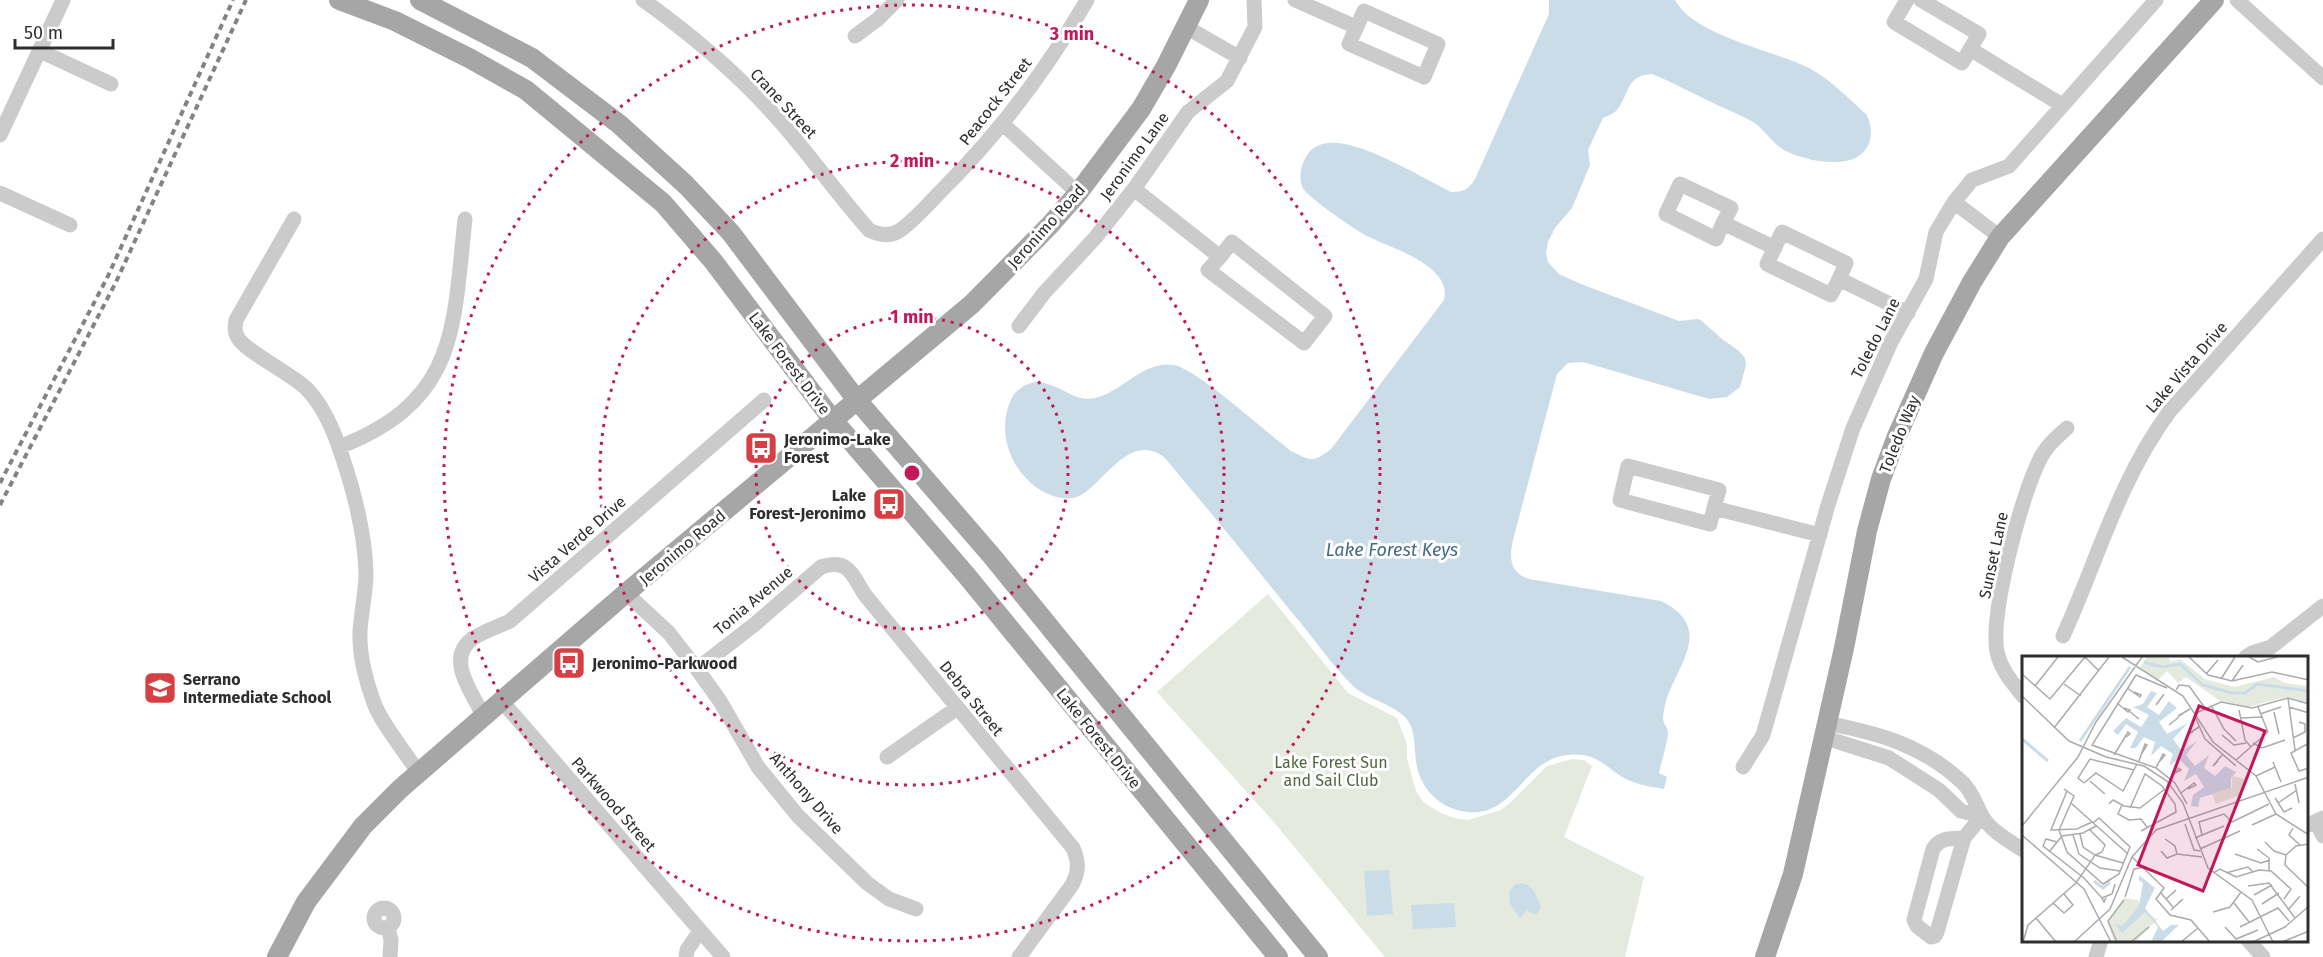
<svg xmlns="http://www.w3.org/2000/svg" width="2323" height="957" viewBox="0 0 2323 957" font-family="'Fira Sans',sans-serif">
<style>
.green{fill:#e4eadd}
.water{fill:#cbdce9}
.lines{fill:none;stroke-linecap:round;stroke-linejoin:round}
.minor{stroke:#cbcbcb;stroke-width:15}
.major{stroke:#a6a6a6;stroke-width:20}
.rail{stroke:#838383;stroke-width:4;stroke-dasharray:6 4.5;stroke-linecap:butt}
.ring{fill:none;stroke:#c2185b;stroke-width:3;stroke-dasharray:3 6}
.labels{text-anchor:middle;stroke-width:6;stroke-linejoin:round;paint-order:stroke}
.street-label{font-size:16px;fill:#2e2e2e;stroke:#fff}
.poi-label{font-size:16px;font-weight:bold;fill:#2e2e2e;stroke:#fff;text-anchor:start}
.park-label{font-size:16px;fill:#50663f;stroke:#fff}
.water-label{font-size:18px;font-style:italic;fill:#436b89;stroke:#fff}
.inset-river{fill:none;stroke:#cbdce9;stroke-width:3}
.inset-road{fill:none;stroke:#ababab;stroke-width:1.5}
.view{fill:#c2185b;fill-opacity:0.15;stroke:#c2185b;stroke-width:3}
.inset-edge{fill:none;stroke:#2e2e2e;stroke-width:3}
.centre{fill:#c2185b;stroke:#fff;stroke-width:3}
.ring-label{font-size:18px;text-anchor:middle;font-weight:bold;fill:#c2185b;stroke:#fff;stroke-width:6;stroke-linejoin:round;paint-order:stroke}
</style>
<rect width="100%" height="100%" fill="#fff"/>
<!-- green -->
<path class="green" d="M1268 594 1348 693 1397 718 1407 744V758L1416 791 1423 802 1441 813 1454 818 1468 820 1501 810 1510 803 1547 766 1572 759 1584 760 1592 766 1564 837 1644 877 1625 957H1385L1273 821 1157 692Z"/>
<!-- water -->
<path class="water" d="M1549 0H1675C1694 36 1773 50 1809 68 1831 80 1847 97 1866 114 1872 124 1873 139 1866 149 1852 171 1803 161 1784 150 1772 143 1765 130 1753 122 1741 115 1728 110 1715 104 1694 94 1674 83 1652 74 1625 75 1630 95 1616 111 1613 114 1607 116 1603 118L1588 150 1590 165 1572 208 1555 228 1548 242 1546 253 1548 262 1559 274 1581 284 1679 321 1698 319 1702 321 1722 339 1739 351 1745 358 1746 365 1740 387 1727 397 1709 399 1583 362 1568 363 1557 374 1513 540C1509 558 1510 573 1529 579L1661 601C1720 630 1670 671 1664 710 1661 725 1666 722 1668 732 1669 737 1660 767 1659 773L1667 777 1664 789C1654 787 1643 786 1633 782 1608 773 1601 751 1568 755 1521 759 1514 822 1461 811 1437 806 1419 786 1416 761 1414 746 1416 731 1406 718 1393 704 1366 699 1352 685 1331 664 1313 637 1294 615 1251 562 1208 509 1164 457 1129 432 1106 481 1081 495 1069 502 1053 497 1042 491 1009 472 995 428 1013 396 1017 389 1027 383 1036 382 1047 382 1061 389 1070 394 1109 415 1135 358 1174 365 1197 369 1268 434 1291 451 1311 461 1313 463 1331 449L1444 300C1453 266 1391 248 1369 237 1359 233 1311 199 1305 191 1298 183 1300 169 1304 161 1309 149 1317 144 1329 143 1359 139 1423 178 1451 192 1464 192 1469 189 1475 179L1549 14Z
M1389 870 1393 914 1367 916 1364 871Z
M1521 883C1535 885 1536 897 1541 907L1537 914H1533L1527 910 1520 918 1510 904 1509 892 1514 885Z
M1454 903 1456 927 1413 929 1411 905Z"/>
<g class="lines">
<!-- minor -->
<path class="minor" d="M643 0C692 35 738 74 778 119 810 155 837 194 869 230 879 235 889 237 899 231 915 220 929 203 943 189 1001 131 1046 71 1087 0
M1295 0 1356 27
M1907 0 1894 22 1962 63 1979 34 1921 0
M2237 0 2323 78
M1364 11 1438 44 1424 77 1349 44Z
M1186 27 1240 58
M855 36 878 19 897 0
M1970 49 2062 105
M40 51 111 84
M1004 125 1078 193
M0 135 63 0
M1134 189 1220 257 1232 242 1325 316 1304 343 1208 270 1220 257
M0 193 70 225
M1954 202 2000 237
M294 219 236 320C235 327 234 331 238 338 246 352 291 373 307 389 323 406 334 431 341 453 354 491 365 533 366 573 366 593 361 612 360 632 359 654 366 682 374 703 381 723 406 753 418 772
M1723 223 1716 239 1666 214 1680 184 1731 208 1723 223 1775 248
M1839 279 1831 295 1767 264 1782 232 1846 263 1839 279 1908 313
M1019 326 1044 293 1095 238 1134 189 1188 112 1227 81 1255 27 1254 0
M339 447C458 401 453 330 465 219
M1714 508 1719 490 1628 466 1620 500 1710 524 1714 508 1820 535
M626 593 669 633 697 669 720 701 758 767 798 816 867 883 889 899 916 909
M2063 636C2098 559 2118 482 2169 412L2323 239
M2246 657 2252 653 2271 647 2323 606
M697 669 755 624 821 567C849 558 852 575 865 595L1073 848C1079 862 1079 871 1072 885L1019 957
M2023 696C2012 682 2001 670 1997 652 1990 613 2021 496 2040 459 2046 446 2057 437 2067 428
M501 700 723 957
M483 715C473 694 445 659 472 639 482 632 498 627 510 621L764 400
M1826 723C1878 733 1923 745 1963 783 1973 793 1975 803 1981 814 1989 830 2009 841 2023 850
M1823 737 1889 758 1939 790 1961 811 1982 816
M887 757 957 708
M1743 767 1763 735 1828 505 1853 428 1891 342 1926 279 1936 232 1954 202 1972 180 2009 166 2156 0
M2316 822 2323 836
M2306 826 2323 818
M1964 838C1951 839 1940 837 1933 849L1914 920 1917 926 1931 937 1935 936 1937 932 1964 838 1982 816
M374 918a10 10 0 1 1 20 0a10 10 0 1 1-20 0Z
M388 928 391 940 390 957
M2248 940 2263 957
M686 957 687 950 700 931
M2096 957 2101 940"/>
<!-- major -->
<path class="major" d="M339 0 395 21 469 58 526 90 663 203 713 261 832 419 967 576 1278 957
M420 0 532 58 619 124 686 185 731 233 856 399 991 555 1318 957
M277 957 306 902 363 826 400 789 626 593 972 304 1050 225 1078 193 1141 109 1166 66 1199 0
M1765 957 1793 874 1844 648 1867 531 1881 479 1897 436 1934 353 1972 282 2000 237 2214 0"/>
<!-- rail -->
<path class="rail" d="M0 483 108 276 233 0
M0 505 116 282 246 0"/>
</g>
<!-- distance rings -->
<g class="ring">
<circle cx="912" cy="473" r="156"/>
<circle cx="912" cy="473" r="312"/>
<circle cx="912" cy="473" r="468"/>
</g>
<!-- icons -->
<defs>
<g id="bus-square" transform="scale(1.725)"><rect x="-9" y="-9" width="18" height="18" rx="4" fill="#d63f44" stroke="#fff"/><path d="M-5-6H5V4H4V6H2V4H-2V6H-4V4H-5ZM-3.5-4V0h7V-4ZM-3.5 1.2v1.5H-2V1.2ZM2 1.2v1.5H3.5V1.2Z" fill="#fff"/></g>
<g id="school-square" transform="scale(1.725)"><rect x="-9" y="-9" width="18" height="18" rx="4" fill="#d63f44" stroke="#fff"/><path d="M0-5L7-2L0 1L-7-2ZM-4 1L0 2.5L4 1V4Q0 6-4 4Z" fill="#fff"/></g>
</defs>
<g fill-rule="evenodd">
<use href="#bus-square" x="761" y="448"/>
<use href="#bus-square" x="889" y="504"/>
<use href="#bus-square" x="569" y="663"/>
<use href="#school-square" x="160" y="688"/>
</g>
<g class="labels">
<!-- street labels -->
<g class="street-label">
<text transform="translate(995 101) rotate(-52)" y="6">Peacock Street</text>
<text transform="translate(784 103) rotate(47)" y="6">Crane Street</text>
<text transform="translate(1134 156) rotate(-54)" y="6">Jeronimo Lane</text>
<text transform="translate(1046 226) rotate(-48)" y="6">Jeronimo Road</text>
<text transform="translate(1875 338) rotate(-63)" y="6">Toledo Lane</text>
<text transform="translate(790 363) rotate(53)" y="6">Lake Forest Drive</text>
<text transform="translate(2186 367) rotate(-49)" y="6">Lake Vista Drive</text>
<text transform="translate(1899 434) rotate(-68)" y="6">Toledo Way</text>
<text transform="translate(577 539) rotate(-41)" y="6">Vista Verde Drive</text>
<text transform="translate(682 547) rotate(-40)" y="6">Jeronimo Road</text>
<text transform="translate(1993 555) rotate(-78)" y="6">Sunset Lane</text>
<text transform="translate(753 600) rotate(-40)" y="6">Tonia Avenue</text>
<text transform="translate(972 698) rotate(51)" y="6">Debra Street</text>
<text transform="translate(1099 738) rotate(51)" y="6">Lake Forest Drive</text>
<text transform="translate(807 793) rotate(49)" y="6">Anthony Drive</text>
<text transform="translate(614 804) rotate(49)" y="6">Parkwood Street</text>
</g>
<!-- poi labels -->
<g class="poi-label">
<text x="784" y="445">Jeronimo-Lake<tspan x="784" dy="18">Forest</tspan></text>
<text x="866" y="501" text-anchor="end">Lake<tspan x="866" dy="18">Forest-Jeronimo</tspan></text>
<text x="592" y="669">Jeronimo-Parkwood</text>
<text x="183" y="685">Serrano<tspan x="183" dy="18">Intermediate School</tspan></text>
</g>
<!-- park labels -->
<g class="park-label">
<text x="1331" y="768">Lake Forest Sun<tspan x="1331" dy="18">and Sail Club</tspan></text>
</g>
<!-- water labels -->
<g class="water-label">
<text x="1392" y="556">Lake Forest Keys</text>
</g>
</g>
<!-- overview -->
<g transform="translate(2022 656)">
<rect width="286" height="286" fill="#fff"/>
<path d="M125 1 147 2 149 6 158 3 183 23 212 31 252 21 263 27 286 30V47L264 41 226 51 198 45 164 21 156 27 145 15 136 24 118 11ZM210 120 226 124 219 139 194 148 190 138 210 132ZM102 242 116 244 123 255 134 263 138 261 113 286H92L85 265Z" fill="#e4eadd"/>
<path d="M129 35 135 37 125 51 137 59 147 45 155 52 137 66 145 78 166 67 151 83 160 95 175 85 164 99 173 110 187 99 182 112 193 120 203 110 214 116 209 122V132L178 142 176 151 169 150 171 139 182 131 174 118 162 125 167 113 157 103 147 110 151 98 139 90 129 100 133 86 122 81 114 92H108L116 76 104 68 96 79 91 75 104 62 119 71 127 59 111 51 121 48ZM117 219 133 232 123 252 141 275 149 269H157L139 286H129L136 271 123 256 100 277 93 268 100 270 117 250 121 227 117 224Z" fill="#cbdce9"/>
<path class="inset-river" d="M122 6 140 11 158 8 181 29 210 37H223L235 28 287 35M0 83 26 105M58 85 108 11M72 225 81 232 88 226"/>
<path class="inset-road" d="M63 1 77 15M100 1 161 40 191 86 234 120 254 158 287 179M167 1 186 19 210 25 250 16 287 24M227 1 236 6 255 1M0 18 28 43 63 1M184 18 196 4M199 23 213 1M210 25 221 9M42 28 59 40M13 30 36 1M105 32 118 41 119 39 112 36M145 32 114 19 70 89 134 112 153 127 165 148M154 34 157 29 167 30 183 52M0 40 47 85 84 101 122 110 145 125 161 147 186 212 230 244 251 286M266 42 273 94M138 44 134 49 142 38M95 47 106 56 108 54 102 52M189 49 202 73 214 85M236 51 246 76M267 51 287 57M217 54 223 84 229 91M107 55 117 63 112 59M252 56 257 78M174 57 199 46 230 52 266 42 287 48M161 58 156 60 168 53M238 58 259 51M219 62 241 61M174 63 183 83 214 110M152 65 147 69 157 61M32 72 87 1M171 76 166 78 177 71M200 79 212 89 224 87M271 82 283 76V68L277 66M231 87 240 92 263 84M287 87 269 97 277 115 287 112M92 99 106 76 108 78 104 81M214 104 246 76M117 105 123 88 125 89 120 97M196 105 191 110 200 99M251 106 259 126M134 112 141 98 143 99 138 105M234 120 253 111M148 123 157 112 159 114 153 117M68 125 83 138M62 127 74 117 101 135 115 108M62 127 56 122 68 103 112 114M273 128 277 147M42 133 52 140 37 174 45 196 81 228 97 218 108 191 77 162 71 167M45 135 29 174 55 173 70 166M159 137 172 127 174 129 166 133M253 142 262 156 270 152M49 147 106 198M256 147 275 134M87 148 91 144 102 150 118 152 143 133M100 149 96 158 107 164 119 163 125 171M108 152 123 118 140 130 153 148 154 156 119 175M163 168 172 194 178 195M230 169 254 158M0 170 56 101 74 66 120 1M271 172 267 179 278 189M68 174 83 189 80 196M58 178 61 191 73 199 101 207M0 179 62 233 89 286M51 179 57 198 78 212 98 215M180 179 177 166 202 158 210 166 247 148M173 182 202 170M143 183 153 190 155 198M35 186 24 183 21 190 62 222 80 242M243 186 252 195 264 199M178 193 218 175M235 193 247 202V214M139 195 145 202 155 198 180 201M27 196 40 180 61 177 74 170M213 198 239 207 248 204M264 199 263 209 287 232M264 199 274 190 287 188M110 201 142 232 134 243 148 259 169 264 188 286M191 217 198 213 214 221 237 214 249 215 269 233 262 243M204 217 226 211 231 216M226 230 247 227 273 262M139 237 151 251M232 239 250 229M103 241 112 213 124 211M84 242 82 246 80 242 90 238 93 228M144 243 154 234 150 238M31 247 42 257 51 249 42 238M212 247 227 266M240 248 257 237M149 254 161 243 156 247M266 254 278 240M191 256 208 251 219 236M14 262 34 286M203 271 214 283 236 274M218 271 256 252 267 265M1 286 6 269 54 227 73 199 80 196M52 286 88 253 110 201 134 174 287 121M95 286 86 265 102 244M109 286 127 271 124 273M159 286 176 272M231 286 263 271 287 250M260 286 287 275"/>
<path class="view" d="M177 50 243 75 181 235 116 209Z"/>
<rect width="286" height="286" class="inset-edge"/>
</g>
<circle cx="912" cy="473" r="9" class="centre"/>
<g class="ring-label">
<text x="1072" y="40">3 min</text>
<text x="912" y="167">2 min</text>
<text x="912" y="323">1 min</text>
</g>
<!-- scale -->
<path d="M15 39v9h98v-9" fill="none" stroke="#2e2e2e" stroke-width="3"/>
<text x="24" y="39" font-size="18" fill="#2e2e2e" stroke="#ffffff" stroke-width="4.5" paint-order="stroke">50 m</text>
</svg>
